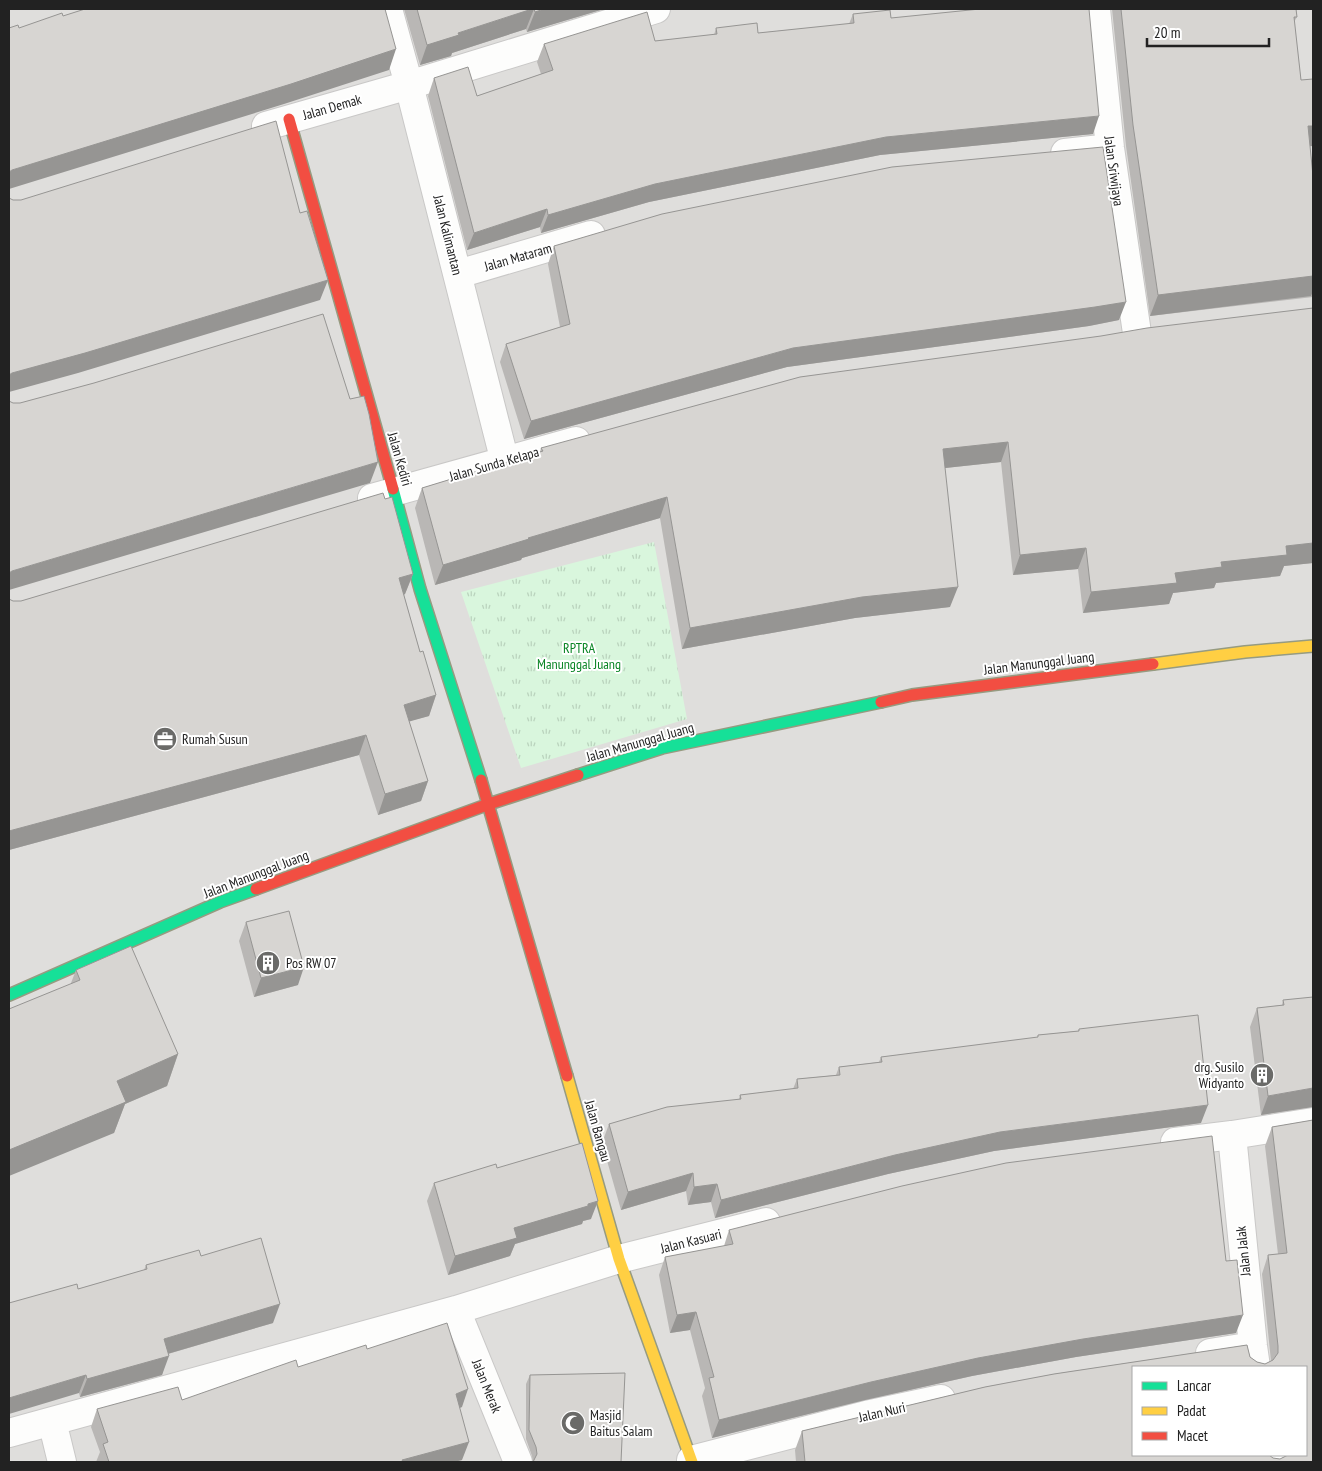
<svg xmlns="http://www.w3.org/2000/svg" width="1322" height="1471" viewBox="0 0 1322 1471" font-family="'PT Sans Narrow',sans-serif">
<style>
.residential{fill:#dfdedc;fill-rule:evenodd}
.park{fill:url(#park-tufts)}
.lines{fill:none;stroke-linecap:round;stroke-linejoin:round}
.street-casing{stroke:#c9c8c7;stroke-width:30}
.fast-casing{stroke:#969b81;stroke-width:14}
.slow-casing{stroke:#969b81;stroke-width:14}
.jam-casing{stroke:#969b81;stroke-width:14}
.street{stroke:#fdfdfc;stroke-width:28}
.fast{stroke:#16e098;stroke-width:11}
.slow{stroke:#ffcf43;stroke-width:11}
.jam{stroke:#f24e42;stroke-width:11}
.wall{fill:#b9b7b5;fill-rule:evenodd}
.shaded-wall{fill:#969593}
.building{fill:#d7d5d2;stroke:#969593;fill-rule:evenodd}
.labels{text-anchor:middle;stroke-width:4;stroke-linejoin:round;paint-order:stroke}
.street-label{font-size:14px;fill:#222;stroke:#fff}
.park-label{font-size:14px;fill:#0a8525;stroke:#fff}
.poi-label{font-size:14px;fill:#222;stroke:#fff;text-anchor:start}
</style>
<defs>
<pattern id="park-tufts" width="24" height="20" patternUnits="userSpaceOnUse" patternTransform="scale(1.25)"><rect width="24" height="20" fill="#d9f6dd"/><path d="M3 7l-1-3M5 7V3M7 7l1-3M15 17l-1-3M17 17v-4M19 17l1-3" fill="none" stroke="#bad3bd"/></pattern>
</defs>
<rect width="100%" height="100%" fill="#f0efeb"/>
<!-- residential -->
<path class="residential" d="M9 9H1313V1462H9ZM1133 1367H1306V1455H1133Z"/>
<!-- park -->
<path class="park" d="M654 542 687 719 521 768 461 592Z"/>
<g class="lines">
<!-- street casing -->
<g class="street-casing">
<path id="street" d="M388 9 409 85 505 462
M1096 9 1110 148 1137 333
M266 126 409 85 656 9
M1065 153 1110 148
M458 274 591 235
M372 498 576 441
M1232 1135 1253 1346 1256 1367
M1175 1142 1232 1135 1313 1122
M456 1310 518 1462
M1210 1353 1253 1346
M52 1421 62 1462
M9 1433 456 1310 619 1259 766 1222
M1270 1455 1271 1462
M691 1460 866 1415 941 1399"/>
</g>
<!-- fast casing -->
<g class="fast-casing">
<path id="fast" d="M393 489 420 589 481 780
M578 775 662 748 881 702
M9 995 220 902 256 889"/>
</g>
<!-- slow casing -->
<g class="slow-casing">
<path id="slow" d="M1153 664 1245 652 1313 646
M567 1076 619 1259 692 1462"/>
</g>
<!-- jam casing -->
<g class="jam-casing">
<path id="jam" d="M289 119 393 489
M881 702 912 695 1153 664
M481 780 567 1076
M256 889 489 804 578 775"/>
</g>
<!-- street -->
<use href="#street" class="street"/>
<!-- fast -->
<use href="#fast" class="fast"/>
<!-- slow -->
<use href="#slow" class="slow"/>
<!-- jam -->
<use href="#jam" class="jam"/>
</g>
<!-- wall -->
<path class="wall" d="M404 9H604L527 32 526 29 452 53 451 56 420 65Z
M1112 9H1296L1297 17 1294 22 1301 80 1310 146 1313 176V297L1150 316 1126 146Z
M853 14 891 18 1093 134 880 155 649 202 541 233 540 227 467 250 428 96 434 78 477 96 541 74 537 62 544 44 655 41 714 35 716 28 758 33 849 24Z
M554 246 1119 320 1089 326 787 367 524 439 500 362 506 344 560 327 548 264Z
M1313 308V563L1284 566 1280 576 1216 583 1214 588 1173 593 1169 604 1083 613 1078 569 1013 575 1001 462 945 468 950 607 855 618 682 649 660 518 522 558 521 560 435 585 415 508 422 488 540 452 541 448Z
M385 499 413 574 405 594 404 595 420 652 436 695 429 716 409 721 428 781 421 801 378 815 359 755 9 850V599L13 601H21Z
M246 922 298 985 254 997 239 941Z
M76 970 178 1054 167 1086 125 1104 114 1133 71 983Z
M1283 1000 1311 1107 1261 1115 1250 1027 1257 1008 1282 1005Z
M1079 1029 1201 1123 994 1151 888 1174 715 1218 711 1202 688 1205 686 1191 621 1210 602 1143 609 1124 739 1099 740 1095 793 1089 797 1079 836 1075 839 1067 879 1062 881 1057 1037 1038 1038 1035 1078 1031Z
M1313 1120V1462H796L795 1450 802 1431 985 1387 1054 1374 1247 1345 1250 1357 1257 1362 1265 1364 1271 1361 1262 1274 1268 1255 1278 1254 1265 1146 1272 1127ZM1133 1367H1306V1455H1285V1456L1280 1459 1273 1458 1269 1455H1133Z
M497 1168 591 1219 583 1221 582 1224 515 1244 510 1256 448 1275 427 1201 434 1183Z
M729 1230 1226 1261 1236 1333 1076 1357 972 1376 865 1400 712 1438 702 1396 705 1388 690 1330 670 1333 659 1275 665 1257 724 1246Z
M201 1256 273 1323 168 1354 162 1375 80 1397 79 1393 78 1289 144 1270 146 1265Z
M367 1349 462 1407 460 1408 462 1460 454 1462H96L100 1452 91 1427 97 1409 182 1400 298 1367Z
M625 1373 533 1462 532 1456 526 1439V1384L530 1375Z"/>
<!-- shaded-wall -->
<path class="shaded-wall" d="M532 9H534L526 29 452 53 451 56 420 65 427 45 458 33Z
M544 9H604L527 32 535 12Z
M396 49 389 70 284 104 9 189V172L12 170Z
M1099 116 1093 134 880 155 649 202 541 233 548 215 655 184 886 137Z
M1308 126H1313V146L1301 147Z
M547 209 540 227 467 250 474 233Z
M1313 276V291L1311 296 1150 316 1158 295Z
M328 280 320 300 78 373 9 392V375L12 373Z
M1126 302 1119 320 1089 326 787 367 524 439 531 421 793 348Z
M1008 442 1001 462 936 469 943 449Z
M378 462 370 483 9 590V573L12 571Z
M667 497 660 518 522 558 521 560 435 585 443 565 528 538Z
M1313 543V563L1284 566 1280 576 1216 583 1214 588 1173 593 1169 604 1083 613 1091 592 1221 562 1286 546Z
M1086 548 1078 569 1013 575 1020 555Z
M413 574 405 594 392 598 399 578Z
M958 587 950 607 855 618 682 649 690 628 862 597Z
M436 695 429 716 397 725 404 705Z
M366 735 359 755 9 850V831Z
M428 781 421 801 378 815 385 794Z
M304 967 298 985 254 997 261 978Z
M178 1054 167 1086 125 1104 114 1133 9 1176V1150L117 1081Z
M1313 1088V1107L1261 1115 1268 1096Z
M1208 1105 1201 1123 994 1151 888 1174 715 1218 721 1200 895 1155 1000 1132Z
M693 1173 686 1191 621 1210 628 1192Z
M717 1184 711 1202 688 1205 694 1187Z
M598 1201 591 1219 583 1221 582 1224 515 1244 510 1256 448 1275 455 1256 514 1228Z
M280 1304 273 1323 157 1357 164 1339Z
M696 1312 690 1330 670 1333 677 1315Z
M1243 1315 1236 1333 1076 1357 972 1376 865 1400 712 1438 719 1420 871 1382 978 1358 1083 1339Z
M169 1356 162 1375 80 1397 87 1379Z
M86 1375 79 1393 9 1414V1398Z
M468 1389 462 1407 449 1411 456 1394Z
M469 1442 462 1460 454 1462H402V1460Z"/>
<!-- building -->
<path class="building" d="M85 9H385L396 49 291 84 12 170 9 172V28L18 25 19 28 62 13 63 16Z
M417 9H532L458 33 459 35 427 45Z
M534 9H544L535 12Z
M980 9H1089L1099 116 886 137 655 184 548 215 547 209 474 233 434 78 468 67 477 96 553 70 544 44 647 12 655 41 717 34 716 28 757 23 758 33 854 23 853 14 890 10 891 18Z
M1121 9H1296L1297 17H1294L1301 80 1313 79V126H1308L1313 176V276L1158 295 1133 125Z
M276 121 300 213 307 211 328 280 85 353 12 373 9 375V198L13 200H21Z
M1103 147 1126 302 1095 307 793 348 531 421 506 344 570 324 554 246 662 214 892 167Z
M1313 308V543L1286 546 1287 555 1221 562 1222 567 1175 573 1177 583 1091 592 1086 548 1020 555 1008 442 943 449 958 587 862 597 690 628 667 497 528 538 529 539 443 565 422 488 543 451 541 448 800 377 1101 336 1147 328Z
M323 314 350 399 364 396 369 414 378 462 12 571 9 573V401L13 403H20L94 383Z
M383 493 385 499 392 497 413 574 399 578 420 652 423 651 436 695 404 705 428 781 385 794 366 735 9 831V599L13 601H21Z
M289 911 304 967 261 978 246 922Z
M131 946 178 1054 117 1081 126 1102 9 1150V1009L80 980 76 970Z
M1313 997V1088L1268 1096 1257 1008 1284 1005 1283 1000Z
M1198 1015 1208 1105 1000 1132 895 1155 721 1200 717 1184 694 1187 693 1173 628 1192 609 1124 667 1107 741 1099 740 1095 798 1088 797 1079 840 1075 839 1067 882 1062 881 1057 1038 1037V1035L1079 1031V1029Z
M1313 1120V1462H805L802 1431 985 1387 1054 1374 1247 1345 1250 1357 1257 1362 1265 1364 1273 1360 1278 1353V1346L1268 1255 1287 1253 1272 1127ZM1133 1367H1306V1455H1288L1280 1459 1273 1458 1269 1455H1133Z
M1212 1136 1226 1261 1237 1260 1243 1315 1083 1339 978 1358 871 1382 719 1420 709 1378 714 1377 696 1312 677 1315 665 1257 733 1244 729 1230 902 1186 1006 1163Z
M582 1143 598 1201 588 1204V1206L514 1228 517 1238 455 1256 434 1183 496 1164 497 1168Z
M261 1238 280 1304 164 1339 169 1356 87 1379 86 1375 9 1398V1303L77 1284 78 1289 147 1269 146 1265 199 1250 201 1256Z
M447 1323 468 1389 456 1394 469 1442 402 1460 403 1462H109L103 1444 108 1442 97 1409 178 1387 182 1400 296 1360 298 1367 366 1345 367 1349Z
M625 1373 621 1462H533L537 1454 536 1447 529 1430 530 1375Z"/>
<!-- icons -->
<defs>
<g id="office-disc" transform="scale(1.25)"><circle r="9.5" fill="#6a6a68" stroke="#fff"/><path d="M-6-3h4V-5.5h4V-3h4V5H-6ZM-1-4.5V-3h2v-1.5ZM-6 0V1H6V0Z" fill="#fff"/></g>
<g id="building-disc" transform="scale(1.25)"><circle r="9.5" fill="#6a6a68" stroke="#fff"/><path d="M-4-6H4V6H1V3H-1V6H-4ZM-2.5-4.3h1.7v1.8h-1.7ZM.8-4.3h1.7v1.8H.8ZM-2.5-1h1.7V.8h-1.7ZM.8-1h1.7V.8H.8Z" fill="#fff"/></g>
<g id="mosque-disc" transform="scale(1.25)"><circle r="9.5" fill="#6a6a68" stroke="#fff"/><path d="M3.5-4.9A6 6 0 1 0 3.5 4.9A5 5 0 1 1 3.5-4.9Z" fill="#fff"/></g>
</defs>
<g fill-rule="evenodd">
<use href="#office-disc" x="165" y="739"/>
<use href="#building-disc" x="268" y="963"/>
<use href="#building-disc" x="1262" y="1075"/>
<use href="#mosque-disc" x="573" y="1423"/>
</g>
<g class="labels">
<!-- street labels -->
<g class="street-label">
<text transform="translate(332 107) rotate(-16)" y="5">Jalan Demak</text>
<text transform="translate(1114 171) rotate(82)" y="5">Jalan Sriwijaya</text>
<text transform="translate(448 235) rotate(76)" y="5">Jalan Kalimantan</text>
<text transform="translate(518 257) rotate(-16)" y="5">Jalan Mataram</text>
<text transform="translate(400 459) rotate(74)" y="5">Jalan Kediri</text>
<text transform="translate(494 464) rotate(-16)" y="5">Jalan Sunda Kelapa</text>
<text transform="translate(1039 663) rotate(-7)" y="5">Jalan Manunggal Juang</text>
<text transform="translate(640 742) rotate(-16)" y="5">Jalan Manunggal Juang</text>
<text transform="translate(256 874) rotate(-21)" y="5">Jalan Manunggal Juang</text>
<text transform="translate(598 1131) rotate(74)" y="5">Jalan Bangau</text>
<text transform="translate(691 1241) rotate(-14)" y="5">Jalan Kasuari</text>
<text transform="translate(1243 1251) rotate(-96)" y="5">Jalan Jalak</text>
<text transform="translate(487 1386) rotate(68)" y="5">Jalan Merak</text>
<text transform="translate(882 1412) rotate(-13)" y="5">Jalan Nuri</text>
</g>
<!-- park labels -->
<g class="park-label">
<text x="579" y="653">RPTRA<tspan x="579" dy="16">Manunggal Juang</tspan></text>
</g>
<!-- poi labels -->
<g class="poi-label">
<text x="182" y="744">Rumah Susun</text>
<text x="286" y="968">Pos RW 07</text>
<text x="1244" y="1072" text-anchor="end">drg. Susilo<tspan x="1244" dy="16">Widyanto</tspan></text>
<text x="590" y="1420">Masjid<tspan x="590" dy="16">Baitus Salam</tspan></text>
</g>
</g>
<!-- border -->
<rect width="1322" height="1471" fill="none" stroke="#222222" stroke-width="20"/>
<!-- legend -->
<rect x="1132" y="1366" width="175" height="90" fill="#ffffff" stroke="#a7a7a7"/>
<rect x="1142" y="1382" width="25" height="8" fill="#16e098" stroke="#a7a7a7"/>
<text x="1177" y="1391" font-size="15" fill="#222222">Lancar</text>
<rect x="1142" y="1407" width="25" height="8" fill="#ffcf43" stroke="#a7a7a7"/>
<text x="1177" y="1416" font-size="15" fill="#222222">Padat</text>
<rect x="1142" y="1432" width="25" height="8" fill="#f24e42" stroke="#a7a7a7"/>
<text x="1177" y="1441" font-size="15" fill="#222222">Macet</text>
<!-- scale -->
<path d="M1147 38v8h122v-8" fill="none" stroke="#222222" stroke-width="2.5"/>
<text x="1154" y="38" font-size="15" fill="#222222" stroke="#ffffff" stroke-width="4" paint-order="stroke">20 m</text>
</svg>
